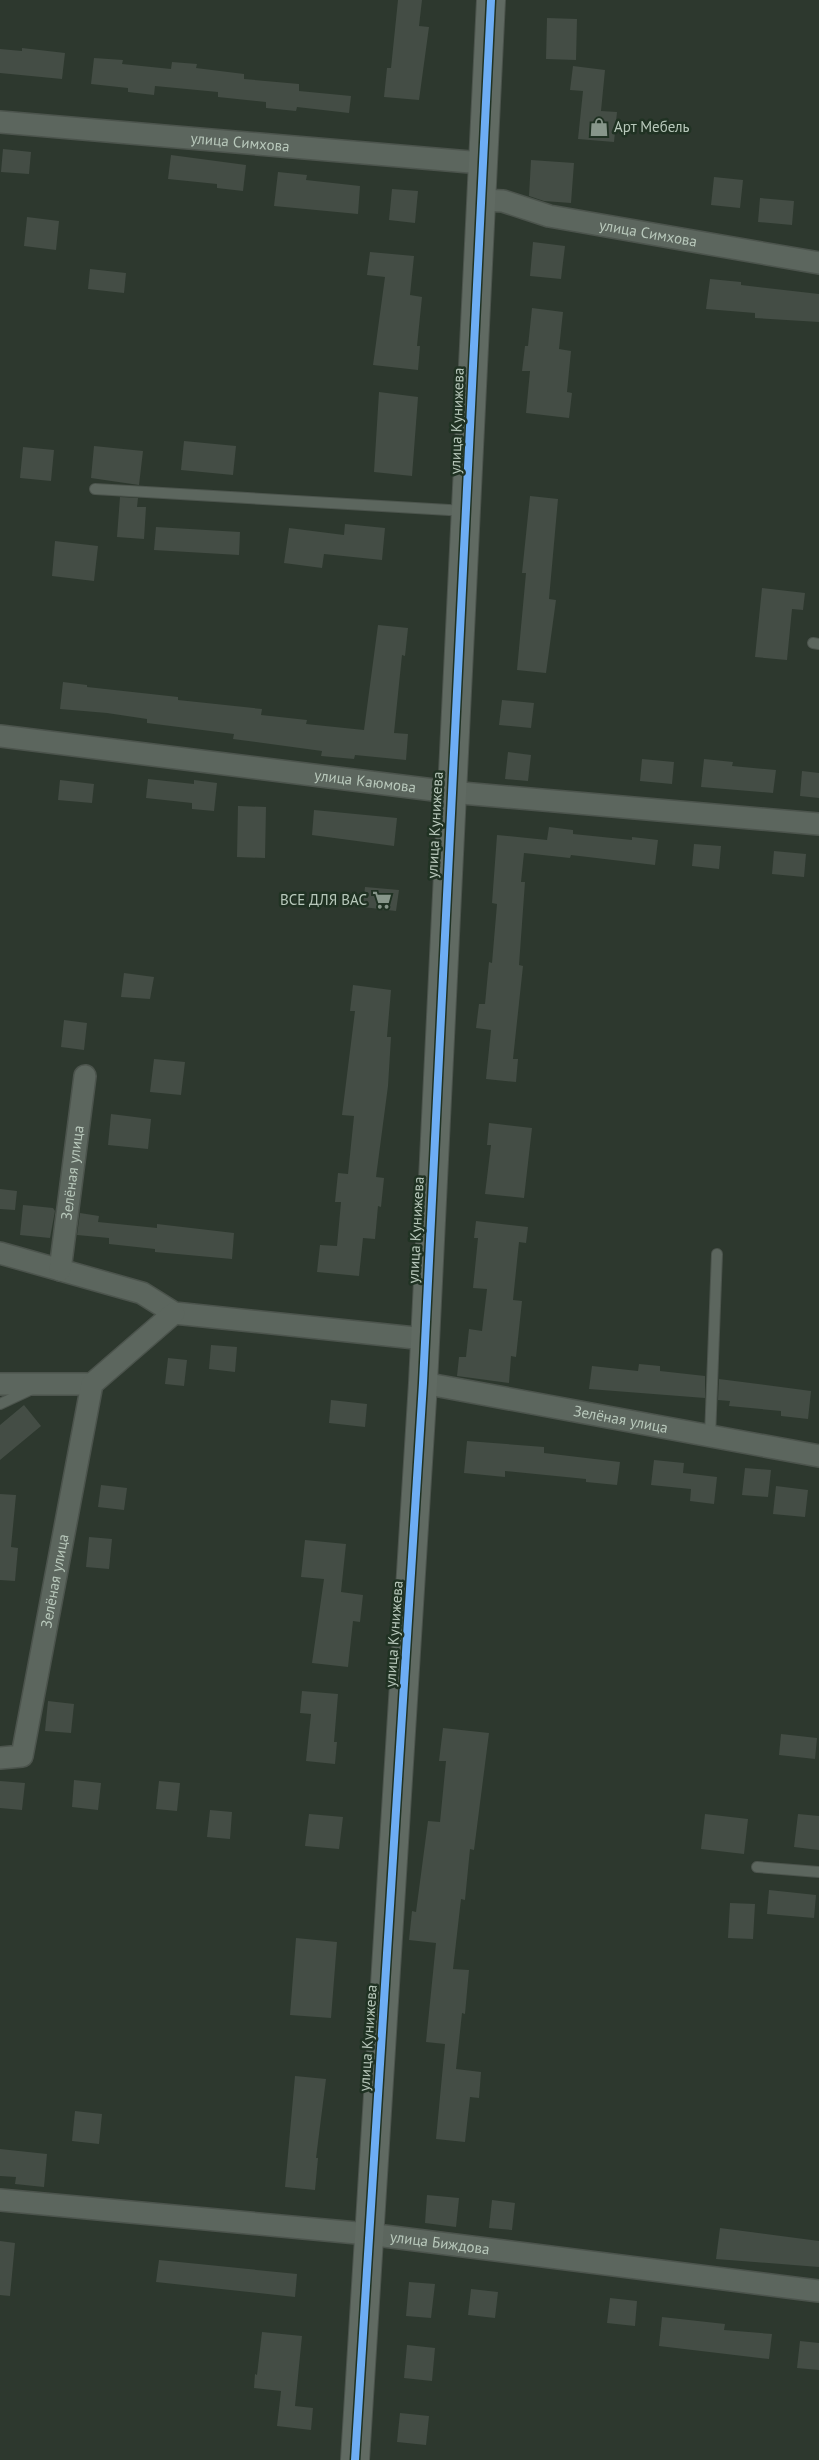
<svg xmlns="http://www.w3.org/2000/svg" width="819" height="2460" viewBox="0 0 819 2460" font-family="'PT Sans',sans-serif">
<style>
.building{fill:#444d45}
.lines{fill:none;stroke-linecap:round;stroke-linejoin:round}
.lane-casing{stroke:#4c544d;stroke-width:12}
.street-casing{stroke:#4c544d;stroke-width:24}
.secondary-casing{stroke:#4c544d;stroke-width:30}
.lane{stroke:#5c665e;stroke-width:10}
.street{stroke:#5c665e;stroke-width:21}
.secondary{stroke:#606a62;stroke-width:28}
.cycleway-casing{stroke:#203223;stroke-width:11}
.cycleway{stroke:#6dadf4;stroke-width:8}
.labels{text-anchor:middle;stroke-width:5;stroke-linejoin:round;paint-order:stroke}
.poi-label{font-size:15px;fill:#b8c8bb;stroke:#203223;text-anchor:start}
.street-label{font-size:15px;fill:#b8c8bb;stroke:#203223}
</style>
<rect width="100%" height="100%" fill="#2d382e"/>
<!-- building -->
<path class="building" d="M398 0H422L419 26 429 27 419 100 384 97 387 68H391Z
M547 18 577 19 576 60 546 59Z
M22 48 65 53 62 79 0 73V49L22 51Z
M94 58 123 60 122 64 171 69 172 62 197 64 196 68 244 74V79L299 84V91L351 96 349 113 297 107 296 111 266 108V102L218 97V92L155 86 154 95 128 92V88L91 84Z
M573 66 605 70 601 111 617 112 614 142 578 139 583 91 570 90Z
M3 149 31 152 29 174 1 172Z
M171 155 246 165 243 191 217 188V184L168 179Z
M531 160 574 163 571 203 544 201 529 196Z
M278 172 307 175 306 180 360 186 358 214 274 206Z
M714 177 743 180 740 208 711 205Z
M392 189 418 191 415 223 389 220Z
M760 198 794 201 792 225 758 222Z
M27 217 59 221 56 250 24 246Z
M533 242 565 246 561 279 530 276Z
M370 252 414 256 410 295 422 297 417 346H420L418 370 373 365 385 277 367 275Z
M90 269 126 273 124 293 88 289Z
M710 279 741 282V285L819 294V322L755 318V313L706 309Z
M532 308 563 312 559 349 571 351 567 392 572 393 569 418 526 413 530 371H522L525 346H528Z
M379 392 418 397 412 476 374 472Z
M184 441 236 446 233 475 181 470Z
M94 446 143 451 139 485 91 478Z
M23 447 54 450 51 481 20 478Z
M530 496 558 499 549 599 556 600 546 673 517 670 526 573H522Z
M120 497 138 498 137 507H146L144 539 117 537Z
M345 524 385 528 382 560 324 554 322 568 284 563 289 528 344 535Z
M156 527 240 532 239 555 154 550Z
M55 541 98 546 94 581 52 576Z
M762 588 805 593 803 610 792 609 787 660 755 657Z
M378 625 408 628 405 656 402 655 394 733 408 734 406 760 355 755 354 759 321 756 322 751 233 739 234 734 147 723V719L107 713 60 709 63 682 87 685V687L178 697V700L262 709 261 715 307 720 306 724 364 730Z
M502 700 534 703 531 728 499 725Z
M508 752 531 755 528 781 505 779Z
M642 759 674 762 672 784 640 781Z
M704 759 733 762 732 766 776 770 773 793 701 787Z
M802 771 819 773V798L800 796Z
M148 779 194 784V780L217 783 214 811 192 809V803L146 798Z
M60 780 94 784 92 803 58 800Z
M238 806 266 807 265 858 237 857Z
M314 810 397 818 394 846 312 835Z
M549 827 573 830V834L632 840V837L658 840 655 865 571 855 570 858 524 853 521 882H525L519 965 523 966 513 1059H518L516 1082 486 1079 491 1030 476 1028 479 1004H485L489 962 492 963 497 904 492 903 497 835 547 840Z
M694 844 721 846 719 869 692 866Z
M774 851 806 854 804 877 772 874Z
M365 887 399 890 396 911 363 907Z
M124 973 154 977 150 999 121 997Z
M353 985 391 990 387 1037H391L388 1086 376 1177 384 1178 381 1207 378 1206 375 1239 363 1238 359 1276 317 1272 320 1245 337 1246 341 1202H335L338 1173 348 1174 354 1116 342 1115 355 1011H350Z
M64 1020 87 1023 84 1050 61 1047Z
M154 1059 185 1062 181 1095 150 1092Z
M111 1114 151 1119 148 1149 108 1145Z
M489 1123 532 1128 524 1198 485 1194 491 1145H487Z
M0 1189 17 1191 15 1210 0 1209Z
M23 1205 53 1208 55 1211 50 1238 20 1235Z
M80 1213 99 1216 98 1222 157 1228V1224L234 1233 232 1259 155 1252V1249L109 1244V1238L77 1235Z
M476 1221 528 1227 526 1243 519 1242 513 1300 522 1301 516 1357 511 1356 509 1383 457 1376 459 1357H466L469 1329 482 1331 487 1289 473 1288 478 1238H474Z
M211 1345 237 1347 235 1372 209 1369Z
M168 1358 187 1360 184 1386 165 1384Z
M639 1364 660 1366V1371L705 1376V1398L589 1389 592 1366 638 1371Z
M719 1379 811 1391 808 1419 781 1416V1411L729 1406 730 1401 718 1400Z
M331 1400 367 1404 365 1427 329 1423Z
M24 1405 41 1426 0 1460V1425Z
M467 1441 544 1447V1453L620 1462 617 1485 586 1482V1479L505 1471V1477L464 1473Z
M654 1460 684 1463 683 1473 717 1477 714 1504 690 1501 691 1489 651 1485Z
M745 1468 771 1470 768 1497 742 1495Z
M101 1485 127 1488 124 1510 98 1507Z
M776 1486 808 1490 805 1517 773 1514Z
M0 1494 16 1495 11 1547 18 1548 15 1581 0 1580Z
M89 1537 112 1539 109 1569 86 1567Z
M305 1540 346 1544 341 1592 363 1595 360 1622 353 1621 348 1667 312 1663 324 1579 301 1577Z
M302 1691 338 1694 334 1742H337L335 1764 306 1761 311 1714 300 1713Z
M48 1701 74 1704 71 1733 45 1731Z
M443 1728 489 1733 474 1850 470 1849 465 1900 461 1899 453 1969 469 1970 465 2014 462 2013 456 2069 481 2072 479 2098 470 2097 465 2142 436 2139 445 2044 426 2042 436 1943 409 1940 412 1911 416 1912 428 1821 440 1822 446 1761H439Z
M781 1734 817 1738 815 1759 779 1755Z
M74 1780 101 1783 98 1810 72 1807Z
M0 1781 25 1783 22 1810 0 1808Z
M159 1781 180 1783 177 1811 156 1809Z
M210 1810 232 1812 230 1839 207 1837Z
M309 1814 343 1817 339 1849 305 1846Z
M705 1814 748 1819 744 1854 701 1849Z
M798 1814 819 1816V1850L794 1847Z
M769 1890 816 1895 814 1918 767 1914Z
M730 1903 755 1904 753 1939 728 1938Z
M296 1938 337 1942 331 2018 290 2015Z
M295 2076 326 2079 316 2158H318L315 2190 285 2187Z
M75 2111 102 2114 99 2144 72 2141Z
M0 2149 47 2154 44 2187 15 2184 16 2177 0 2176Z
M427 2195 459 2198 456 2227 425 2223Z
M492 2200 515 2203 512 2230 489 2228Z
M720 2228 819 2241V2267L716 2259Z
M0 2241 15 2243 10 2296 0 2295Z
M159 2260 297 2274 295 2297 156 2282Z
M409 2282 435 2284 431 2318 406 2316Z
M471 2289 498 2292 495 2318 468 2315Z
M610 2298 637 2301 635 2326 607 2323Z
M662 2317 725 2324 724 2330 772 2334 769 2359 659 2346Z
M262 2332 302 2336 295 2406 313 2408 311 2430 277 2426 281 2391 254 2388 255 2374 257 2375Z
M800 2341 819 2343V2370L797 2368Z
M407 2345 435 2348 432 2381 404 2378Z
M400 2413 429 2416 426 2445 397 2442Z"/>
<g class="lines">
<!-- lane casing -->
<g class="lane-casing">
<path id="lane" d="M95 489 466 511
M813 643 819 644
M0 1404 32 1389
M710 1437 717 1254
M757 1867 819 1872"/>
</g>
<!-- street casing -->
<g class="street-casing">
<g id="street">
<path id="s1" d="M0 122 482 163"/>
<path id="s2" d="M480 200 503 201 549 216 819 263"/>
<path id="s3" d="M0 736 450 792 819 824"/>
<path d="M0 1253 142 1293 174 1313 425 1339"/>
<path id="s4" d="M60 1270 85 1076"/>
<path id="s5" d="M423 1383 819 1456"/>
<path d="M0 1384H92"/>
<path id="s6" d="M0 1758 22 1756 92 1384 174 1313"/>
<path id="s7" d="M0 2200 368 2234 819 2291"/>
</g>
</g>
<!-- secondary casing -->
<g class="secondary-casing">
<path id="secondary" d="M355 2460 423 1383 491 0"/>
</g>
<!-- lane -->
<use href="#lane" class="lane"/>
<!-- street -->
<use href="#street" class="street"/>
<!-- secondary -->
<use href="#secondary" class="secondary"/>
<!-- cycleway casing -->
<g class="cycleway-casing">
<path id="cycleway" d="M355 2460 423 1383 491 0"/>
</g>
<!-- cycleway -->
<use href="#cycleway" class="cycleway"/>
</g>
<!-- icons -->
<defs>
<g id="shop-bare" transform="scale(1.5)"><path d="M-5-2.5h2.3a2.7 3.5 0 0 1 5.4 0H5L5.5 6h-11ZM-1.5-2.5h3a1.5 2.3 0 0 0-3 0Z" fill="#87968a" stroke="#203223" stroke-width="2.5" paint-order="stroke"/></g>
<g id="supermarket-bare" transform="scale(1.5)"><path d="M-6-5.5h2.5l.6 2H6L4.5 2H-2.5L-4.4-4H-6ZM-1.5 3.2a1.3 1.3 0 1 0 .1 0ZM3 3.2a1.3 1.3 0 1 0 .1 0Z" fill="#87968a" stroke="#203223" stroke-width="2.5" paint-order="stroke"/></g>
</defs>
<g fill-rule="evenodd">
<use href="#shop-bare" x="599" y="127"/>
<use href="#supermarket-bare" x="382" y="900"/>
</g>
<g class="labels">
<!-- poi labels -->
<g class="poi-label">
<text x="614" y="132">Арт Мебель</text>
<text x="367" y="905" text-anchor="end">ВСЕ ДЛЯ ВАС</text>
</g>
<!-- street labels -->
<g class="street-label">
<text dy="5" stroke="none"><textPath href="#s1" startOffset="241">улица Симхова</textPath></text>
<text dy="5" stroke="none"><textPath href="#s2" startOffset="172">улица Симхова</textPath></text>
<text transform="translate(457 421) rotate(-88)" y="5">улица Кунижева</text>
<text dy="5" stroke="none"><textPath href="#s3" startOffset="368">улица Каюмова</textPath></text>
<text transform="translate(435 825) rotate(-87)" y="5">улица Кунижева</text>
<text dy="5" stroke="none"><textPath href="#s4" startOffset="98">Зелёная улица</textPath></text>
<text transform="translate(416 1230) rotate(-87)" y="5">улица Кунижева</text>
<text dy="5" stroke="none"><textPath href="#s5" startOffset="201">Зелёная улица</textPath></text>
<text dy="5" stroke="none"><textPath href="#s6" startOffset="200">Зелёная улица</textPath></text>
<text transform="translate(394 1634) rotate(-86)" y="5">улица Кунижева</text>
<text transform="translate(368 2038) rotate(-86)" y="5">улица Кунижева</text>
<text dy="5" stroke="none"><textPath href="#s7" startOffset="442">улица Биждова</textPath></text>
</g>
</g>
</svg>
